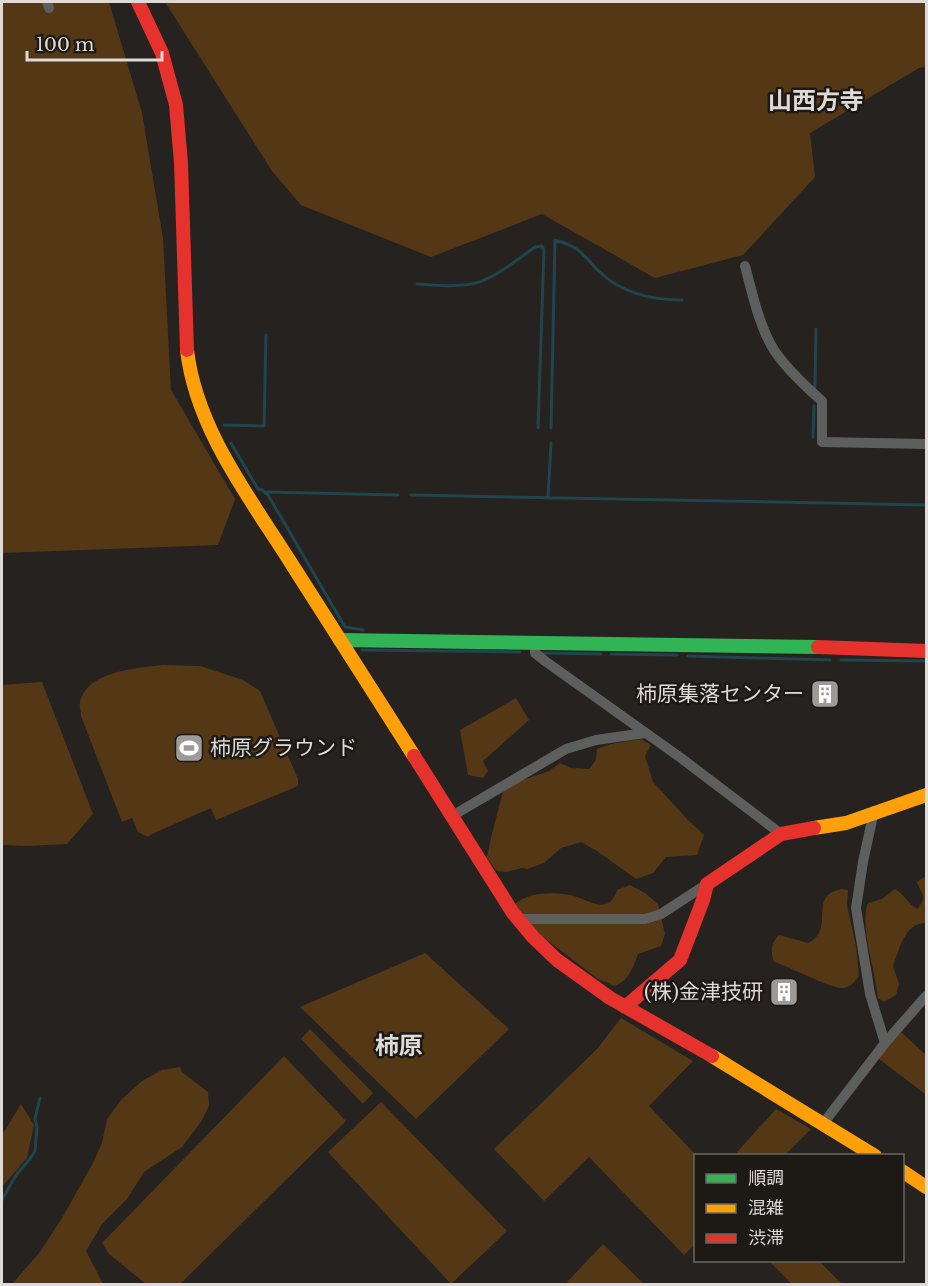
<svg xmlns="http://www.w3.org/2000/svg" width="928" height="1286" viewBox="0 0 928 1286" font-family="'Libre Baskerville','Noto Sans JP',serif">
<style>
.green{fill:#543816}
.lines{fill:none;stroke-linecap:round;stroke-linejoin:round}
.stream{stroke:#20454c;stroke-width:3}
.street{stroke:#5d5e5e;stroke-width:10}
.fast{stroke:#30b455;stroke-width:14}
.slow{stroke:#ff9f0a;stroke-width:14}
.jam{stroke:#e5322d;stroke-width:14}
.labels{text-anchor:middle;stroke-width:5;stroke-linejoin:round;paint-order:stroke}
.poi-label{font-size:21px;fill:#dedad7;stroke:#1d1914;text-anchor:end}
.quarter-label{font-size:24px;font-weight:bold;fill:#dedad7;stroke:#1d1914}
</style>
<rect width="100%" height="100%" fill="#25221f"/>
<!-- green -->
<path class="green" d="M2 2H109L142 113 163 238 171 390 235 499 218 545 2 553Z
M165 2H926V67L919 68 810 133 815 177 743 255 655 278 542 214 431 257 301 205 272 171Z
M163 665 200 666 243 680 260 691 298 779V786L216 820 211 808 154 833 148 837 138 832 132 818 122 822 81 716C81 712 79 706 80 702 87 671 138 668 163 665Z
M42 682 93 814 67 844 27 846 2 845V685Z
M516 698 529 720 483 761 488 771 483 778 468 775 460 730Z
M641 739 651 745 645 756 653 782 687 819 704 835 697 855 666 857 653 873 636 879 597 851 581 842 561 848 544 863 527 869 522 868 506 872 497 871 487 858 491 838 503 791 517 782 549 771 560 763 571 768 589 769 596 760 597 749 611 744Z
M924 877 926 878V923C905 922 899 950 893 966L899 984 896 995 884 1002 878 998C876 972 859 925 868 903L882 899 895 889C905 895 907 903 917 909 928 897 921 894 917 882Z
M630 885 645 893 658 904 665 934 661 946 638 954C633 968 629 980 615 986L598 979 534 930 515 904C529 892 552 892 570 895 587 898 608 918 617 890Z
M842 889 848 890 847 905 856 946 859 976C855 981 852 986 845 988 832 990 791 967 774 962 770 952 771 943 779 935L808 943C837 929 806 895 842 889Z
M425 953 509 1029 416 1119 300 1007Z
M621 1018 693 1061 649 1106 696 1155 695 1244 684 1255 589 1157 544 1201 494 1149 597 1049Z
M310 1029 373 1093 363 1104 301 1039Z
M900 1031 926 1055V1092L925 1094 878 1058Z
M284 1056 346 1121 180 1284H146L109 1254 102 1243Z
M180 1067 182 1072 208 1092 209 1106 201 1122 182 1147 144 1172 127 1199 102 1224 86 1251 103 1284H12L40 1252 62 1218 92 1165 102 1143 107 1119 122 1099 142 1081 162 1070Z
M381 1102 507 1231 451 1284 328 1152Z
M21 1104 34 1125 27 1158 2 1187V1135Z
M776 1109 811 1129 785 1155H741L737 1152Z
M603 1244 644 1284H570L567 1282Z
M769 1261H819L842 1284H792Z"/>
<g class="lines">
<!-- stream -->
<path class="stream" d="M417 284C437 285 459 288 479 282 499 275 518 259 535 247L542 246 544 250 538 428
M815 387 816 329
M224 425 264 426 266 335
M551 428 555 240C584 248 583 257 603 275 625 294 654 300 682 300
M813 437 814 406
M231 443 258 489 262 490 268 495 345 627 363 630
M267 492 398 495
M411 495 926 505
M548 498 551 443
M362 650 520 652
M543 653 601 654
M611 654 677 655
M688 656 830 660
M841 660 926 661
M2 1200 16 1175 30 1159 35 1151 37 1127 35 1119 40 1098"/>
<!-- street -->
<path class="street" d="M47 2 49 8
M745 266C752 292 758 321 771 345 782 365 805 386 822 401V442L926 444
M535 643V653L545 661 681 758 781 834
M874 811 863 862 856 908 870 994 885 1043
M452 816 566 749 596 740 645 733
M518 919H645L661 914 707 884
M822 1125 885 1043 926 996"/>
<!-- fast -->
<path class="fast" d="M340 640 818 647"/>
<!-- slow -->
<path class="slow" d="M187 350C196 429 250 498 291 563 332 627 373 692 414 756
M814 828 846 823 926 795
M712 1056 875 1156
M902 1171 926 1187"/>
<!-- jam -->
<path class="jam" d="M138 2 162 53 176 105 181 163 187 350
M818 647 926 651
M414 756 513 913 533 937 557 960 610 998 712 1056
M625 1007 680 960 703 900 707 884 781 834 814 828"/>
</g>
<!-- icons -->
<defs>
<g id="building-square" transform="scale(1.5)"><rect x="-9" y="-9" width="18" height="18" rx="4" fill="#9d9a97" stroke="#1d1914"/><path d="M-4-6H4V6H1V3H-1V6H-4ZM-2.5-4.3h1.7v1.8h-1.7ZM.8-4.3h1.7v1.8H.8ZM-2.5-1h1.7V.8h-1.7ZM.8-1h1.7V.8H.8Z" fill="#fff"/></g>
<g id="stadium-square" transform="scale(1.5)"><rect x="-9" y="-9" width="18" height="18" rx="4" fill="#9d9a97" stroke="#1d1914"/><path d="M0-5a6.5 5 0 1 0 0 10a6.5 5 0 1 0 0-10ZM-3.5-1.8h7v3.6h-7Z" fill="#fff"/></g>
</defs>
<g fill-rule="evenodd">
<use href="#building-square" x="825" y="694"/>
<use href="#stadium-square" x="189" y="748"/>
<use href="#building-square" x="784" y="992"/>
</g>
<g class="labels">
<!-- poi labels -->
<g class="poi-label">
<text x="804" y="701">柿原集落センター</text>
<text x="210" y="755" text-anchor="start">柿原グラウンド</text>
<text x="763" y="999">(株)金津技研</text>
</g>
<!-- quarter labels -->
<g class="quarter-label">
<text x="816" y="109">山西方寺</text>
<text x="399" y="1054">柿原</text>
</g>
</g>
<!-- border -->
<rect width="928" height="1286" fill="none" stroke="#dedad7" stroke-width="6"/>
<!-- legend -->
<rect x="694" y="1154" width="210" height="108" fill="#1d1914" stroke="#6a6662" stroke-width="1.5"/>
<rect x="706" y="1174" width="30" height="9" fill="#30b455" stroke="#6a6662" stroke-width="1.5"/>
<text x="748" y="1184" font-size="18" fill="#dedad7">順調</text>
<rect x="706" y="1204" width="30" height="9" fill="#ff9f0a" stroke="#6a6662" stroke-width="1.5"/>
<text x="748" y="1214" font-size="18" fill="#dedad7">混雑</text>
<rect x="706" y="1234" width="30" height="9" fill="#e5322d" stroke="#6a6662" stroke-width="1.5"/>
<text x="748" y="1244" font-size="18" fill="#dedad7">渋滞</text>
<!-- scale -->
<path d="M27 51v9h135v-9" fill="none" stroke="#dedad7" stroke-width="3"/>
<text x="36" y="51" font-size="18" fill="#dedad7" stroke="#1d1914" stroke-width="4.5" paint-order="stroke">100 m</text>
</svg>
